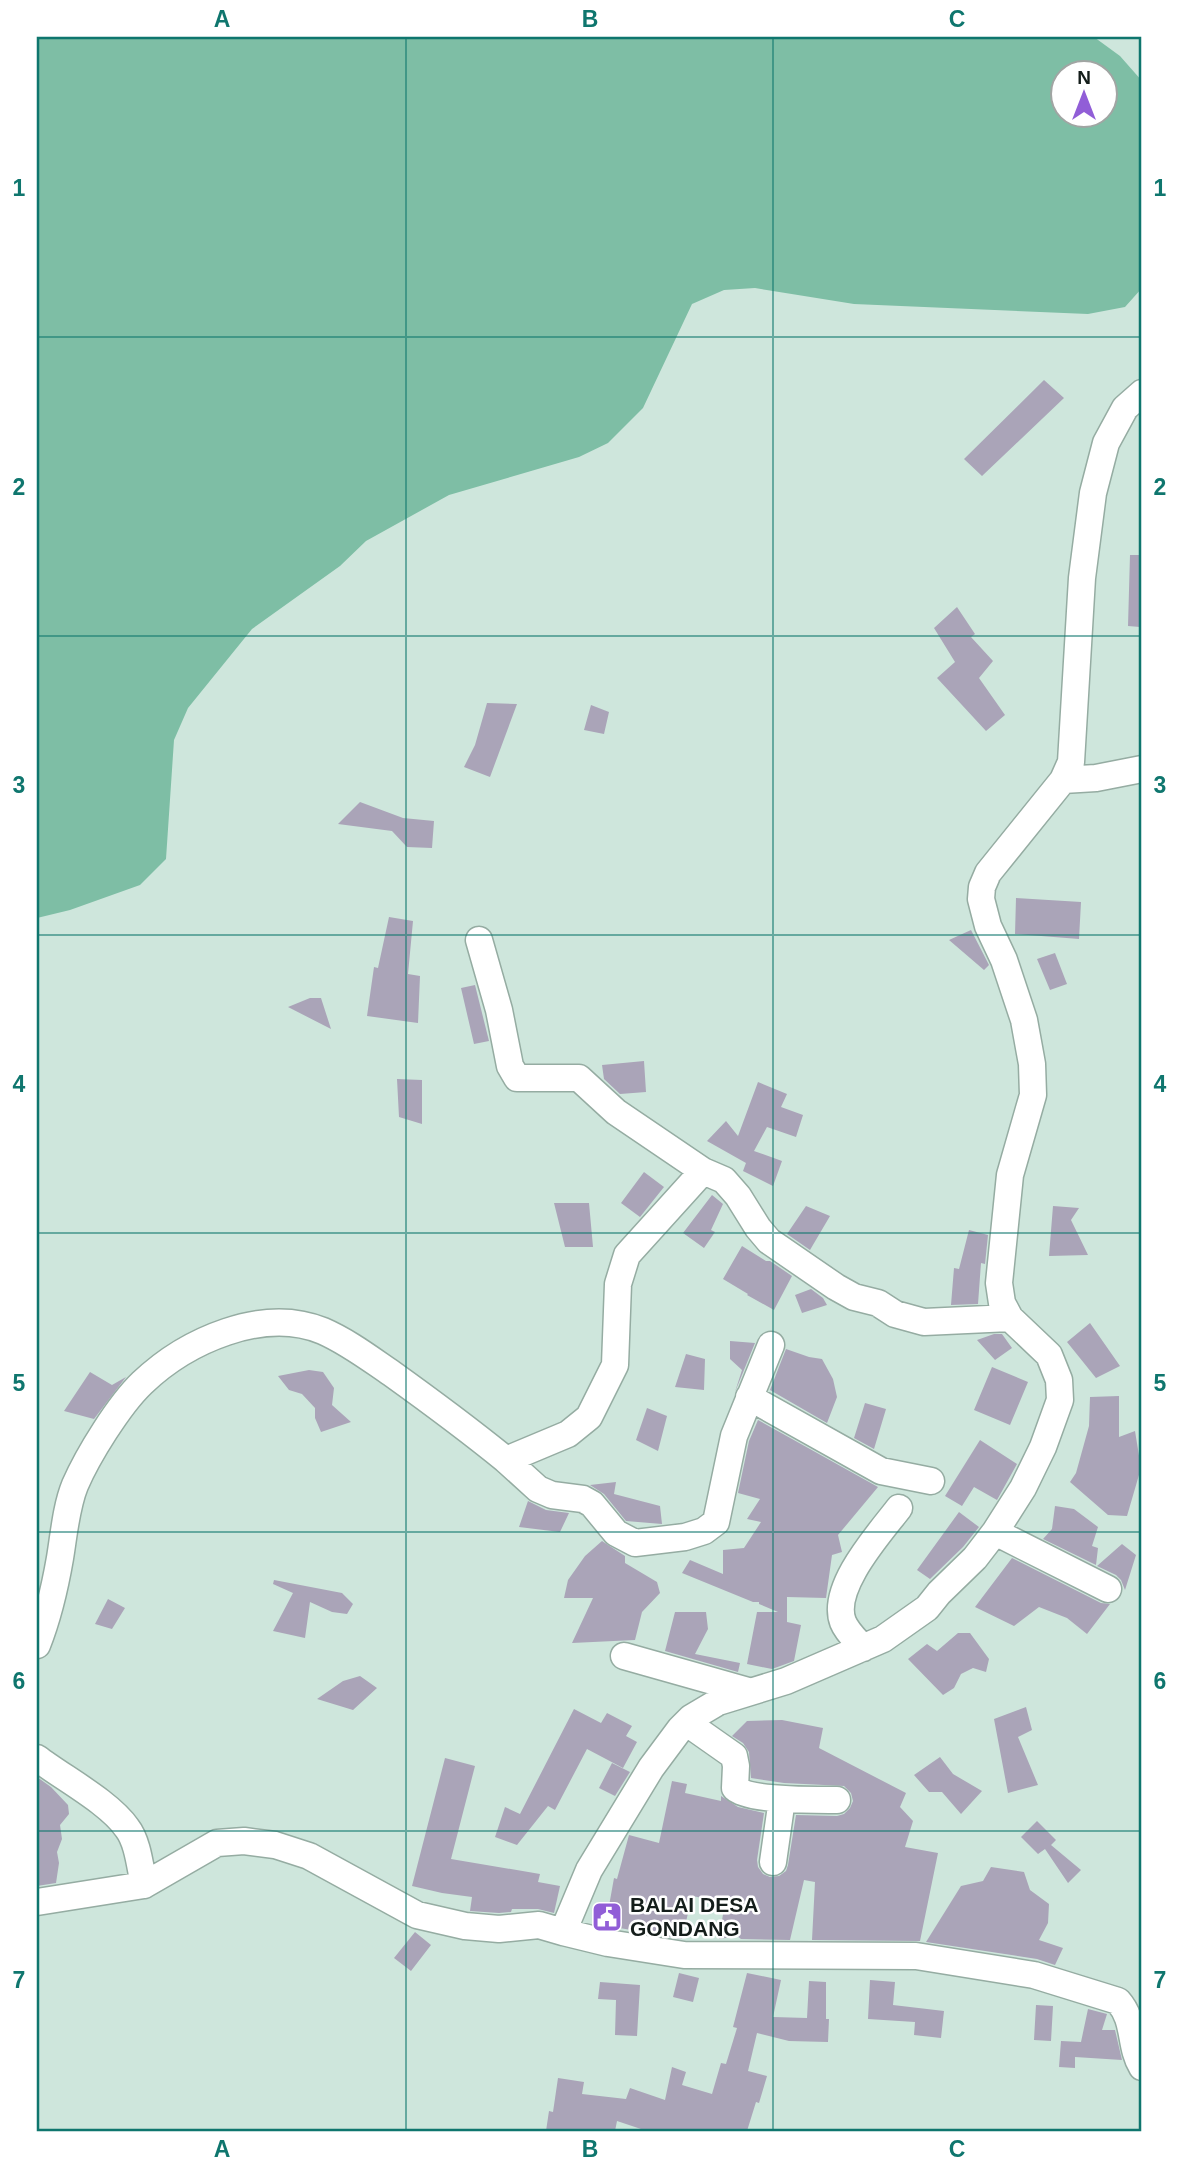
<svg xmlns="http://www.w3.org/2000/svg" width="1179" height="2168" viewBox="0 0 1179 2168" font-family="Arial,sans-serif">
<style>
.green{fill:#7ebea5;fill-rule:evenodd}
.building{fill:#aaa4b8}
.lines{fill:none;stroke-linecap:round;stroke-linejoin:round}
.minor-casing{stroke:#95aca2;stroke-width:29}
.minor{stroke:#fff;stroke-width:26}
.grid{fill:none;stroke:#0f766e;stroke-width:2;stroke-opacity:0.55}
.labels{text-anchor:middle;stroke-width:5;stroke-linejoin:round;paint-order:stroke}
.poi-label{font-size:21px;font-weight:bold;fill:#141d1a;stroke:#fff;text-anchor:start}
.neatline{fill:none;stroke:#0f766e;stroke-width:2.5}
.grid-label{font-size:23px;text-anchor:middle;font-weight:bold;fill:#0f766e}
</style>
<rect width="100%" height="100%" fill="#cee6dc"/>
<!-- green -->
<path class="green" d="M37 37H1094L1120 56 1142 81V288L1125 307 1088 314 854 304 755 288 724 290 692 304 643 408 608 443 579 457 449 495 366 541 340 566 252 629 188 708 174 740 166 859 140 885 70 910 37 918ZM1064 74H1106V116H1064Z"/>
<!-- building -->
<path class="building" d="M1044 380 1064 398 982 476 964 459Z
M1130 555H1142L1140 627 1128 626Z
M957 607 975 634 971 637 993 661 979 678 1005 715 986 731 937 678 955 662 934 628Z
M487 703 517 704 490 777 464 767 475 745Z
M591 705 609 712 604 734 584 730Z
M360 802 403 818 434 821 432 848 407 847 392 831 338 824Z
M1016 898 1081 902 1079 939 1015 934Z
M389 917 413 921 408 974 420 976 418 1023 367 1016 374 967 378 968Z
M971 930 989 965 984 970 949 940Z
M1055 953 1067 984 1050 990 1037 959Z
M475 985 489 1041 474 1044 461 988Z
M310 998H321L331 1029 288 1007Z
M644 1061 646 1092 620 1094 604 1079 602 1065Z
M397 1079 422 1080V1124L399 1117Z
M758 1082 787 1094 781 1107 803 1115 796 1137 767 1127 754 1151 782 1161 773 1186 743 1171 746 1163 707 1141 726 1121 738 1136Z
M644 1172 664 1187 640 1217 621 1203Z
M712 1195 723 1204 711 1230 715 1232 704 1248 683 1233Z
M554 1203H589L593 1247H565Z
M806 1206 830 1216 810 1250 787 1234Z
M1053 1206 1079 1208 1071 1220 1088 1255 1049 1256Z
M969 1230 988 1235 985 1264 981 1263 978 1304 951 1305 954 1268 959 1269Z
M742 1246 766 1261H770L792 1276 774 1310 747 1295 748 1294 723 1279Z
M811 1289 823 1298 827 1305 802 1313 795 1295Z
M1090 1323 1120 1366 1096 1378 1067 1342Z
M994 1334H1002L1012 1348 995 1360 977 1340Z
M730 1341 755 1343 735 1392 742 1370 730 1359Z
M786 1349 809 1357 822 1359 833 1379 837 1397 827 1423 770 1390Z
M686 1354 705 1359 704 1390 675 1387Z
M992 1367 1028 1382 1010 1425 974 1410Z
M309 1370 323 1372 334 1388 332 1405 351 1422 321 1432 315 1418V1408L302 1394 289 1390 278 1376Z
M90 1372 112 1385 126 1377 94 1419 64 1411Z
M1119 1396V1437L1135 1431 1141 1468 1127 1516 1108 1515 1070 1482 1076 1473 1089 1426 1090 1397Z
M865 1403 886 1409 874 1449 854 1438Z
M647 1408 667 1416 658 1451 636 1440Z
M758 1420 878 1487 838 1535 842 1552 832 1555 826 1598 787 1597V1622L801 1625 794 1661 772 1669 747 1664 757 1612H778L759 1604V1602H753L682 1573 690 1560 723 1574V1550L744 1548 761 1522 747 1519 760 1499 738 1493 749 1441Z
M980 1440 1017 1464 997 1500 974 1487 962 1506 945 1496Z
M616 1482 614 1494 660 1506 662 1524 626 1521 604 1494 590 1485Z
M528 1501 546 1510 569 1513 560 1532 519 1527Z
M1055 1506 1074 1509 1098 1527 1092 1546 1098 1548 1096 1565 1043 1539 1052 1529Z
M959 1512 979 1527 963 1547 930 1579 917 1570Z
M602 1541 625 1556V1563L657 1582 660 1593 642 1612 635 1640 572 1643 593 1598H564L568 1580 585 1556Z
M1122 1544 1136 1555 1125 1590 1121 1580 1116 1575 1097 1566Z
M1012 1558 1101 1603 1110 1604 1087 1634 1067 1618 1039 1607 1014 1626 975 1607Z
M274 1580 342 1593 353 1604 347 1614 332 1612 310 1602 305 1638 273 1631 293 1593 273 1584Z
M108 1599 125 1608 112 1629 95 1624Z
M675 1612H706L708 1629 695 1654 740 1663 738 1672 665 1651Z
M958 1633H970L989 1659 986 1672 973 1668 961 1674 954 1688 943 1695 908 1659 927 1644 937 1651Z
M360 1676 377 1688 353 1710 317 1699 343 1681Z
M1026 1707 1032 1730 1018 1737 1038 1785 1008 1793 994 1719Z
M574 1709 601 1723 607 1713 632 1726 626 1736 637 1742 623 1768 587 1749 555 1810 548 1806 517 1845 495 1837 505 1807 520 1814Z
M782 1720 823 1728 819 1748 906 1793 900 1807 913 1821 905 1847 938 1853 920 1941 812 1940 815 1882 804 1880 790 1940 741 1939 737 1936 719 1939 725 1902 692 1896 682 1939 597 1924 600 1905 609 1906 614 1878 617 1879 629 1835 659 1843 672 1781 687 1784 685 1793 721 1801V1796L738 1807 764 1813 757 1860 758 1867 763 1874 770 1877 779 1876 786 1871 788 1865 796 1815 837 1816 844 1814 850 1808 853 1801 851 1793 844 1786 784 1783 751 1778 749 1752 743 1743 732 1736 747 1721Z
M940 1757 953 1774 982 1791 961 1814 942 1792H929L914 1775Z
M445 1758 475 1766 451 1859 540 1874 538 1882 560 1886 554 1913 538 1909H512L511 1912 499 1913 470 1911 472 1897 442 1893 412 1886Z
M612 1763 630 1772 615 1796 599 1788Z
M37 1777 51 1787 68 1805 69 1814 60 1825 62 1839 57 1852 59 1863 56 1883 37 1886Z
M1037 1821 1056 1840 1051 1845 1081 1870 1068 1883 1045 1849 1038 1854 1021 1837Z
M991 1867 1024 1872 1030 1890 1049 1904 1048 1923 1039 1940 1063 1948 1055 1965 1037 1959 926 1942 961 1886 983 1881Z
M415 1932 431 1945 411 1971 394 1958Z
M679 1973 699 1978 693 2002 673 1997Z
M747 1973 781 1980 773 2017 807 2018 809 1981 826 1982V2019H829L828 2042 789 2041 757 2033 748 2071 767 2076 759 2103 756 2102 747 2131H647L617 2121 615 2131H546L549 2111 553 2112 558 2078 584 2082 582 2094 626 2099 630 2088 665 2100 672 2067 686 2072 682 2085 712 2094 721 2063 726 2064 737 2028 733 2027Z
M870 1980 895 1982 893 2005 944 2011 941 2038 914 2035 915 2022 868 2019Z
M600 1982 640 1985 637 2036 615 2035 616 2000 598 1999Z
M1036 2005 1053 2006 1051 2041 1034 2040Z
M1088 2009 1107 2014 1102 2030H1115L1122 2060 1075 2057V2068L1059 2067 1061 2041 1081 2042Z"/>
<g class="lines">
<!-- minor casing -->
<g class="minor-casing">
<path id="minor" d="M1063 780 1096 778 1142 769
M479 940 499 1010 510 1066 517 1078H579L616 1112 703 1171 724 1180 738 1196 758 1228 769 1241 836 1287 854 1297 878 1303 895 1314 924 1322 1010 1318
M749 1397 881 1471 931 1481
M506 1460 538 1489 552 1495 583 1499 592 1504 616 1533 635 1543 685 1537 704 1531 716 1522 734 1436 771 1345
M995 1532 1108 1589
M37 1645C48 1617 55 1587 60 1558 64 1534 66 1507 75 1485 88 1455 119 1405 142 1383 186 1341 263 1306 323 1331 348 1342 369 1358 391 1373 430 1401 468 1429 506 1460L568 1434 589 1417 615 1365 618 1284 627 1255 703 1171
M863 1648C856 1640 847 1632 843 1622 830 1588 879 1534 899 1508
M624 1656 748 1691
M687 1723 734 1756 736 1766 735 1788C749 1801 816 1800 837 1800
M37 1758C63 1778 109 1802 127 1828 138 1842 140 1867 144 1885
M773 1862 782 1799
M37 1902 144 1885 217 1843 244 1841 275 1845 309 1856 417 1915 465 1926 499 1929 539 1925 563 1932 589 1870 651 1768 680 1729 691 1718 718 1702 786 1681 883 1639 927 1608 939 1593 975 1558 995 1532 1023 1488 1043 1447 1060 1400 1059 1380 1049 1355 1010 1318 1002 1303 999 1283 1010 1175 1033 1095 1032 1064 1024 1020 1004 960 988 926 981 899 982 887 988 873 1063 780 1071 762 1082 578 1093 493 1106 443 1125 408 1142 393
M563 1932 608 1943 684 1955 916 1956 1034 1975 1118 2001C1136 2021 1129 2046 1142 2067"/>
</g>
<!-- minor -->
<use href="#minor" class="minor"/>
</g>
<!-- grid -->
<path class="grid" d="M406 37V2131M773 37V2131M37 337H1142M37 636H1142M37 935H1142M37 1233H1142M37 1532H1142M37 1831H1142"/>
<!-- icons -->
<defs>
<g id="civic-square" transform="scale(1.575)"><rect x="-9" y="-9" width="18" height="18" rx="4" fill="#915ed7" stroke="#fff"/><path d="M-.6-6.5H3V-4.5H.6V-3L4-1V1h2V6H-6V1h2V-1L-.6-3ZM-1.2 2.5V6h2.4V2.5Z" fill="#fff"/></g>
</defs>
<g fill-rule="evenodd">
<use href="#civic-square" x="607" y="1917"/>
</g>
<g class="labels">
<!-- poi labels -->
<g class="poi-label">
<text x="630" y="1912">BALAI DESA<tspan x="630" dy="24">GONDANG</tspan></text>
</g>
</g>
<!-- border -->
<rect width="1179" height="2168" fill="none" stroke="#ffffff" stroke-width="77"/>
<!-- north arrow -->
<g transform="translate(1084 94)"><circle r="33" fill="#ffffff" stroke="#a1a5a3" stroke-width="2"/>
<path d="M0-5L12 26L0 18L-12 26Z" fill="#915ed7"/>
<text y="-10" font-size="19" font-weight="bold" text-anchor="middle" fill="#141d1a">N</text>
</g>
<rect x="38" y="38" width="1102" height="2092" class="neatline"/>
<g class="grid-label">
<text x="222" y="27">A</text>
<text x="590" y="27">B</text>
<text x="957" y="27">C</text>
<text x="19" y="196">1</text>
<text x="1160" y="196">1</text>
<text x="19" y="495">2</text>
<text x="1160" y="495">2</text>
<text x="19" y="793">3</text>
<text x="1160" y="793">3</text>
<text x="19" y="1092">4</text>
<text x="1160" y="1092">4</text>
<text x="19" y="1391">5</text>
<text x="1160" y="1391">5</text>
<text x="19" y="1689">6</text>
<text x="1160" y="1689">6</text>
<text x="19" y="1988">7</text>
<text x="1160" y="1988">7</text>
<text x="222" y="2157">A</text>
<text x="590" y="2157">B</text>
<text x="957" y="2157">C</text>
</g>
</svg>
